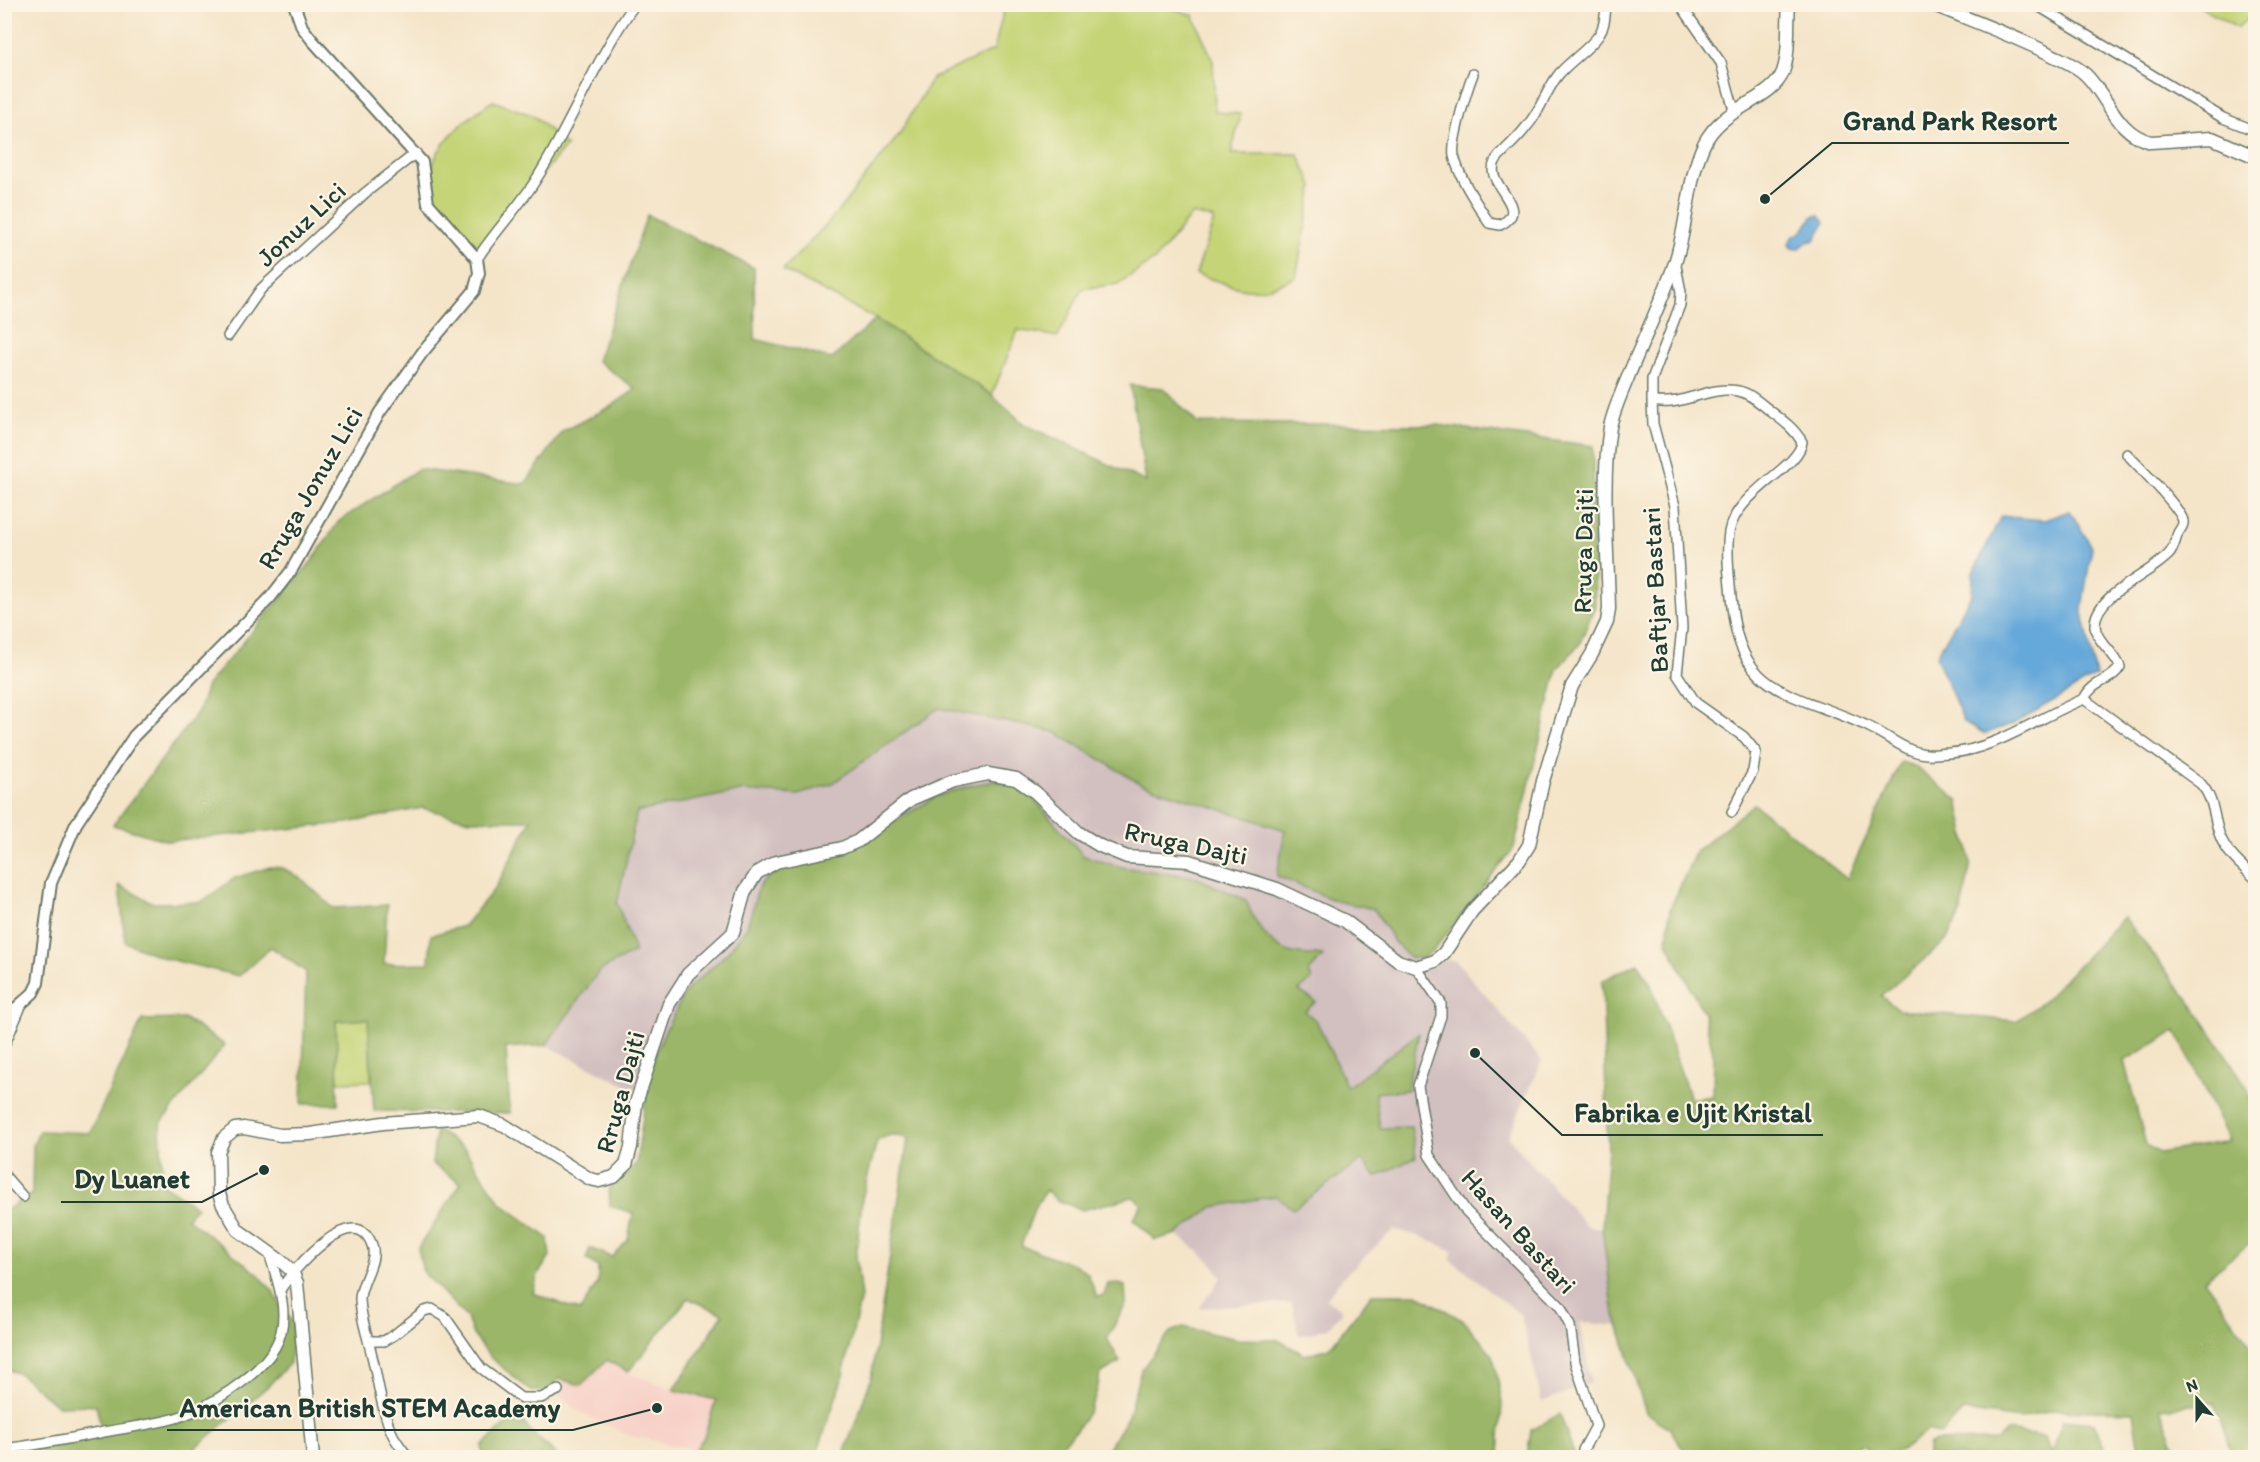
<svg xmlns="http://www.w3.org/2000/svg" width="2260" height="1462" viewBox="0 0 2260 1462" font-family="Itim,sans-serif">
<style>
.built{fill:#f7d1c8}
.industrial{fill:#d2bfc0}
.green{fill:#c4d476;stroke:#728855;stroke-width:1.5}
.forest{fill:#9bb667;stroke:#5d7a4e;stroke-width:1.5;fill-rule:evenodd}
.water{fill:#65a8da;stroke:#427287;stroke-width:1.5}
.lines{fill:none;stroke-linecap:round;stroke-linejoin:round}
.minor-casing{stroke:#6a7768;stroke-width:12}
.tertiary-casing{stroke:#6a7768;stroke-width:14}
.secondary-casing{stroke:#6a7768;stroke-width:15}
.minor{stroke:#fff;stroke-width:9}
.tertiary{stroke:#fff;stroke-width:10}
.secondary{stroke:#fff;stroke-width:12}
.labels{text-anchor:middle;stroke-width:4.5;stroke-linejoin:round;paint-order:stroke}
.street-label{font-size:26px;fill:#1f3d34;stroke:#fcf5e5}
.leader{fill:none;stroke:#1f3d34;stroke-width:2}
.callout-dot{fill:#1f3d34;stroke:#fcf5e5;stroke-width:2}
.callout-label{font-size:27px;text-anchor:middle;font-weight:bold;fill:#1f3d34;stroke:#fcf5e5;stroke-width:4.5;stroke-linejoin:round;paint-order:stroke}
</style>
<rect width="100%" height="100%" fill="#fcf5e5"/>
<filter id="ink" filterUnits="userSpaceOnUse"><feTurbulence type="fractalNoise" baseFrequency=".0167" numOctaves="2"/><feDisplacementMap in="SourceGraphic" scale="12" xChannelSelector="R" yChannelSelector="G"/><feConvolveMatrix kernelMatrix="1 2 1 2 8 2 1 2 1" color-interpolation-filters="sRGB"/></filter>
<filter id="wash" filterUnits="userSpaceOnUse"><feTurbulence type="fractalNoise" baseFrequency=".008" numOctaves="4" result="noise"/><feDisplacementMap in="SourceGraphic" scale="24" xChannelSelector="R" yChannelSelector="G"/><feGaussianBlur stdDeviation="1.35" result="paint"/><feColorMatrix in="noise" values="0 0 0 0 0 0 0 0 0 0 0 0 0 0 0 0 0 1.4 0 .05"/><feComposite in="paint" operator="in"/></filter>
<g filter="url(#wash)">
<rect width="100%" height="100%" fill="#f4e4c8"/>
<!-- built -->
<path class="built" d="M607 1360 628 1372 674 1390 717 1400 704 1437 695 1450 628 1435 578 1411 557 1394 563 1380 581 1385Z"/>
<!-- industrial -->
<path class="industrial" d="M939 708 1055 732 1141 784 1285 830 1336 901 1375 909 1395 943 1410 958 1456 961 1542 1061 1508 1137 1587 1226 1602 1228 1613 1308 1619 1326 1580 1322 1591 1383 1542 1402 1521 1315 1450 1259 1453 1251 1427 1239 1394 1229 1343 1277 1326 1299 1343 1310 1328 1328 1299 1336 1292 1303 1199 1308 1222 1277 1210 1261 1177 1234 1212 1207 1275 1196 1293 1209 1362 1160 1380 1128 1375 1093 1376 1068 1347 1088 1317 1023 1305 1011 1315 1001 1299 991 1312 979 1309 972 1322 956 1289 952 1275 943 1252 920 1246 900 1195 877 1121 867 1084 856 1033 798 995 781 972 785 935 797 853 847 832 857 779 869 759 886 747 927 727 953 686 991 650 1070 647 1091 625 1085 546 1045 599 971 635 952 617 903 637 812 741 791 798 795 817 789 833 783Z"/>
<!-- green -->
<path class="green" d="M1005 5H1161L1193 15 1213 61 1215 112 1241 114 1231 154H1298L1313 186 1296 277C1250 299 1241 288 1196 274L1214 219 1192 214 1156 259 1118 284 1082 289 1058 337 1018 330 992 395 876 319 783 270 830 221 899 135 932 78 994 50Z
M2197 5H2255V12L2237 28Z
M493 101 534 116 566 146 479 249C464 235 443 219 435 201 415 158 461 122 493 101Z
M369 1019 371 1081 338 1082 336 1021Z"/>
<!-- forest -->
<path class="forest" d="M647 215 754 268 755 339 832 359 876 319 992 395 1024 424 1146 482 1130 385 1163 388 1197 423 1438 425 1593 446 1595 606 1579 645 1557 669 1514 848 1434 950 1422 958H1410L1395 943 1374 909 1336 901 1277 876 1285 830 1141 784 1055 732 939 708 833 783 798 795 741 791 637 812 617 903 635 952 599 971 546 1045 506 1048 510 1113 374 1111 368 1019 336 1021 338 1104H302L306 972 271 947 239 976 164 958 125 942 119 885 153 903 201 902 235 878 270 867 283 868 302 879 333 908 387 905 384 964 429 963 431 935 464 926 496 887 531 820H470L422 808 347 823 168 841 113 825 199 710 207 685 312 561 339 521 418 469 525 484 563 431 610 407 636 389 597 361Z
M1901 762 1914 766 1958 800 1971 863 1961 912 1946 941 1881 996 1899 1010 2016 1021 2045 1000 2124 917 2200 1015 2247 1087 2255 1110V1239L2204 1280 2255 1351V1457H2233L2215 1403 2160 1408 2177 1451 2139 1450 2133 1412 2051 1410 2020 1419 1963 1411 1940 1434 1929 1430C1912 1442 1898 1457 1876 1457L1862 1445 1839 1457H1688L1670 1429 1646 1413 1613 1308 1602 1228 1608 1149 1602 981 1637 963 1651 985 1690 1099 1713 1096 1714 1057 1704 1014 1667 942 1670 909 1696 851 1754 804 1847 879ZM2176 1031 2229 1141 2159 1153 2146 1145 2124 1061Z
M995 781 1011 783 1033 798 1084 856 1121 867 1195 877 1246 900C1253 920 1267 944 1289 952 1299 955 1312 955 1323 956L1309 972 1312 979 1299 991 1316 1002 1305 1011 1317 1022 1347 1087 1419 1033 1407 1090 1375 1093 1380 1128 1411 1127 1416 1157 1376 1177 1362 1160 1293 1209 1275 1196 1213 1207 1177 1234 1155 1240 1133 1219 1142 1204 1133 1197 1082 1210 1057 1200 1046 1190 1035 1207 1021 1246 1076 1265 1088 1274 1097 1297 1104 1295 1108 1284 1117 1283 1125 1286 1126 1304 1107 1338 1120 1362 1100 1374C1096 1411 1076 1435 1047 1457H843L871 1379 908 1139C896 1133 889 1134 877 1141L862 1199 856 1257 861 1297 842 1379 816 1457H690L704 1437 716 1400 674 1390 723 1314 688 1298 628 1372 607 1360 581 1385 559 1379 546 1391H531L491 1358 473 1335 467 1318 423 1272 418 1248 461 1183 432 1164 436 1130 464 1148 501 1203 548 1238 550 1257 538 1274 533 1293 580 1311 598 1282V1267L586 1259 590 1248 612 1257 628 1240 633 1213 610 1206 609 1189 636 1164 650 1070 662 1037 686 991 727 953 747 927 759 886 779 869 832 857 853 847 935 797 972 785Z
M185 1019 225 1045 160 1124 163 1185 197 1207 187 1218 258 1274 272 1290 293 1324 290 1363 267 1387 185 1457H5L4 1449 102 1432 96 1405 58 1406 20 1374 5 1369V1211L32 1194 33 1145 39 1131 90 1133 142 1020Z
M1372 1294H1417L1464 1321 1493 1355 1502 1402 1499 1457H1103L1128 1416 1141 1370 1170 1332 1183 1327 1237 1339 1278 1340 1305 1355 1329 1348Z
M517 1414 529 1430 558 1456 483 1457 482 1446Z
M1560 1414 1575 1457H1527L1531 1430Z
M2063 1420 2094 1423 2108 1457H1928V1445L1935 1441 1997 1440 2007 1431 2044 1437 2052 1454Z"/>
<!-- water -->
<path class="water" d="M1819 215 1825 222 1815 240 1807 242 1799 249 1791 248 1789 244 1792 237 1803 231 1812 217Z
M2070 511 2092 547 2082 608 2096 676 2015 723 1985 734 1964 722 1936 656 1972 594 1973 573 2001 516 2044 520Z"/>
</g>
<g filter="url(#ink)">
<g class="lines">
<!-- minor casing -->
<g class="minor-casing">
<path id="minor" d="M1680 4 1721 63 1734 110
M2035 4 2223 118 2256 131
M1473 74C1467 89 1451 142 1454 156 1460 180 1477 203 1489 223L1500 225C1537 207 1473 181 1500 155 1514 141 1528 128 1538 110 1545 98 1550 85 1559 74 1571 60 1588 50 1599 35 1605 26 1605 16 1606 4
M477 259C495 231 520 206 537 178 573 121 595 59 635 4
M1675 261 1681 292 1680 305 1652 379V401C1681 408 1708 385 1738 391 1750 393 1760 403 1769 410 1782 420 1794 428 1802 442 1799 468 1736 492 1729 532 1726 552 1729 576 1731 596 1738 696 1788 690 1865 725 1884 733 1906 753 1927 754 1934 755 1942 753 1949 753 1993 751 2043 715 2084 699
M228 336 261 289 365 193 416 153
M1652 401 1653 424 1675 506 1682 628 1677 674 1696 703 1744 737 1756 752 1753 771 1732 812
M2084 699C2093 680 2111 682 2120 667 2115 652 2095 641 2095 625 2095 594 2150 575 2169 554 2174 549 2175 540 2178 533 2180 529 2184 526 2183 521 2181 508 2138 466 2127 454
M2084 699 2201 784C2215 800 2213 817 2220 836 2227 854 2242 866 2256 879
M1416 967 1441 1003V1016L1418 1086 1429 1155 1466 1211 1560 1306 1570 1326 1575 1362 1596 1426 1583 1450 1584 1458
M4 1046 22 1004
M4 1175 23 1197
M280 1290C292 1271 355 1197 372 1245 378 1261 361 1281 360 1298 360 1317 368 1337 372 1356 378 1380 381 1408 391 1431 395 1441 402 1449 409 1458
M369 1341H384L394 1335 424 1311 432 1309 445 1317 481 1368 521 1398H541L558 1390
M4 1449C37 1445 68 1439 99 1433 125 1428 151 1425 176 1418 208 1408 259 1376 275 1347 292 1318 278 1282 269 1253"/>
</g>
<!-- tertiary casing -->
<g class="tertiary-casing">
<path id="tertiary" d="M4 1019 33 993 38 983 51 883 76 824 134 736 270 598 291 571 380 412 422 353 474 291 479 273 477 259 428 203 422 162 312 40 302 27 294 4"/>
</g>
<!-- secondary casing -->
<g class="secondary-casing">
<path id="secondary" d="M1932 4C1970 20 2009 34 2046 52 2059 59 2075 64 2086 75 2109 98 2116 133 2151 142L2212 138 2256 157
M313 1458 297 1283 292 1271 281 1261 238 1230 223 1205 219 1194 218 1152 224 1138 235 1129 244 1128 280 1135 310 1134 383 1123 479 1116 504 1125 590 1179 599 1181 614 1177 626 1165 631 1147 636 1103 669 1004 688 974 733 933 745 891 757 873 776 862 842 848 858 841 911 799 953 781 988 774 1016 779 1035 792 1079 833 1100 846 1127 857 1189 861 1277 889 1345 921 1398 961 1416 967 1435 961 1444 953 1472 911 1519 861 1529 845 1543 781 1572 686 1592 654 1607 622 1609 609C1608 552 1601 483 1610 427 1614 408 1623 390 1630 372 1645 336 1662 300 1675 263 1688 224 1687 181 1704 144 1723 105 1771 102 1783 72 1790 52 1787 26 1789 4"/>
</g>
<!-- minor -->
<use href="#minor" class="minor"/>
<!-- tertiary -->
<use href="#tertiary" class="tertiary"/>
<!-- secondary -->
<use href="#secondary" class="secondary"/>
</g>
</g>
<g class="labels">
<!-- street labels -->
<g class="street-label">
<text transform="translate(301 224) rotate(-43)" y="9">Jonuz Lici</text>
<text transform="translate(310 488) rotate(-60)" y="9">Rruga Jonuz Lici</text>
<text transform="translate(1583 551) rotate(-89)" y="9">Rruga Dajti</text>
<text transform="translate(1655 590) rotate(-93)" y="9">Baftjar Bastari</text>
<text transform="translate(1186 843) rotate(12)" y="9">Rruga Dajti</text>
<text transform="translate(620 1092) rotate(-75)" y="9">Rruga Dajti</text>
<text transform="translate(1519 1231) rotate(48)" y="9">Hasan Bastari</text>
</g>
</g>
<!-- callouts -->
<path class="leader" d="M1765 199L1832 143H2069M1475 1053L1562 1135H1823M264 1170L202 1202H61M657 1408L573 1430H167"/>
<g class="callout-dot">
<circle cx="1765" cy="199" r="6"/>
<circle cx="1475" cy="1053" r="6"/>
<circle cx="264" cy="1170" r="6"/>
<circle cx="657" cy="1408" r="6"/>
</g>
<g class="callout-label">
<text x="1950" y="130">Grand Park Resort</text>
<text x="1693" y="1122">Fabrika e Ujit Kristal</text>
<text x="132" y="1188">Dy Luanet</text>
<text x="370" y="1417">American British STEM Academy</text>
</g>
<!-- margin -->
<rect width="2260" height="1462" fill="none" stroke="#fcf5e5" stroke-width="24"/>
<!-- north arrow -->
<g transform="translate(2197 1399) rotate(339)" stroke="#fcf5e5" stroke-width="4.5" paint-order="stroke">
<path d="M0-4.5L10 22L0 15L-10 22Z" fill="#1f3d34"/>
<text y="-9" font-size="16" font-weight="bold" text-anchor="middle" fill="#1f3d34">N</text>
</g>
</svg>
